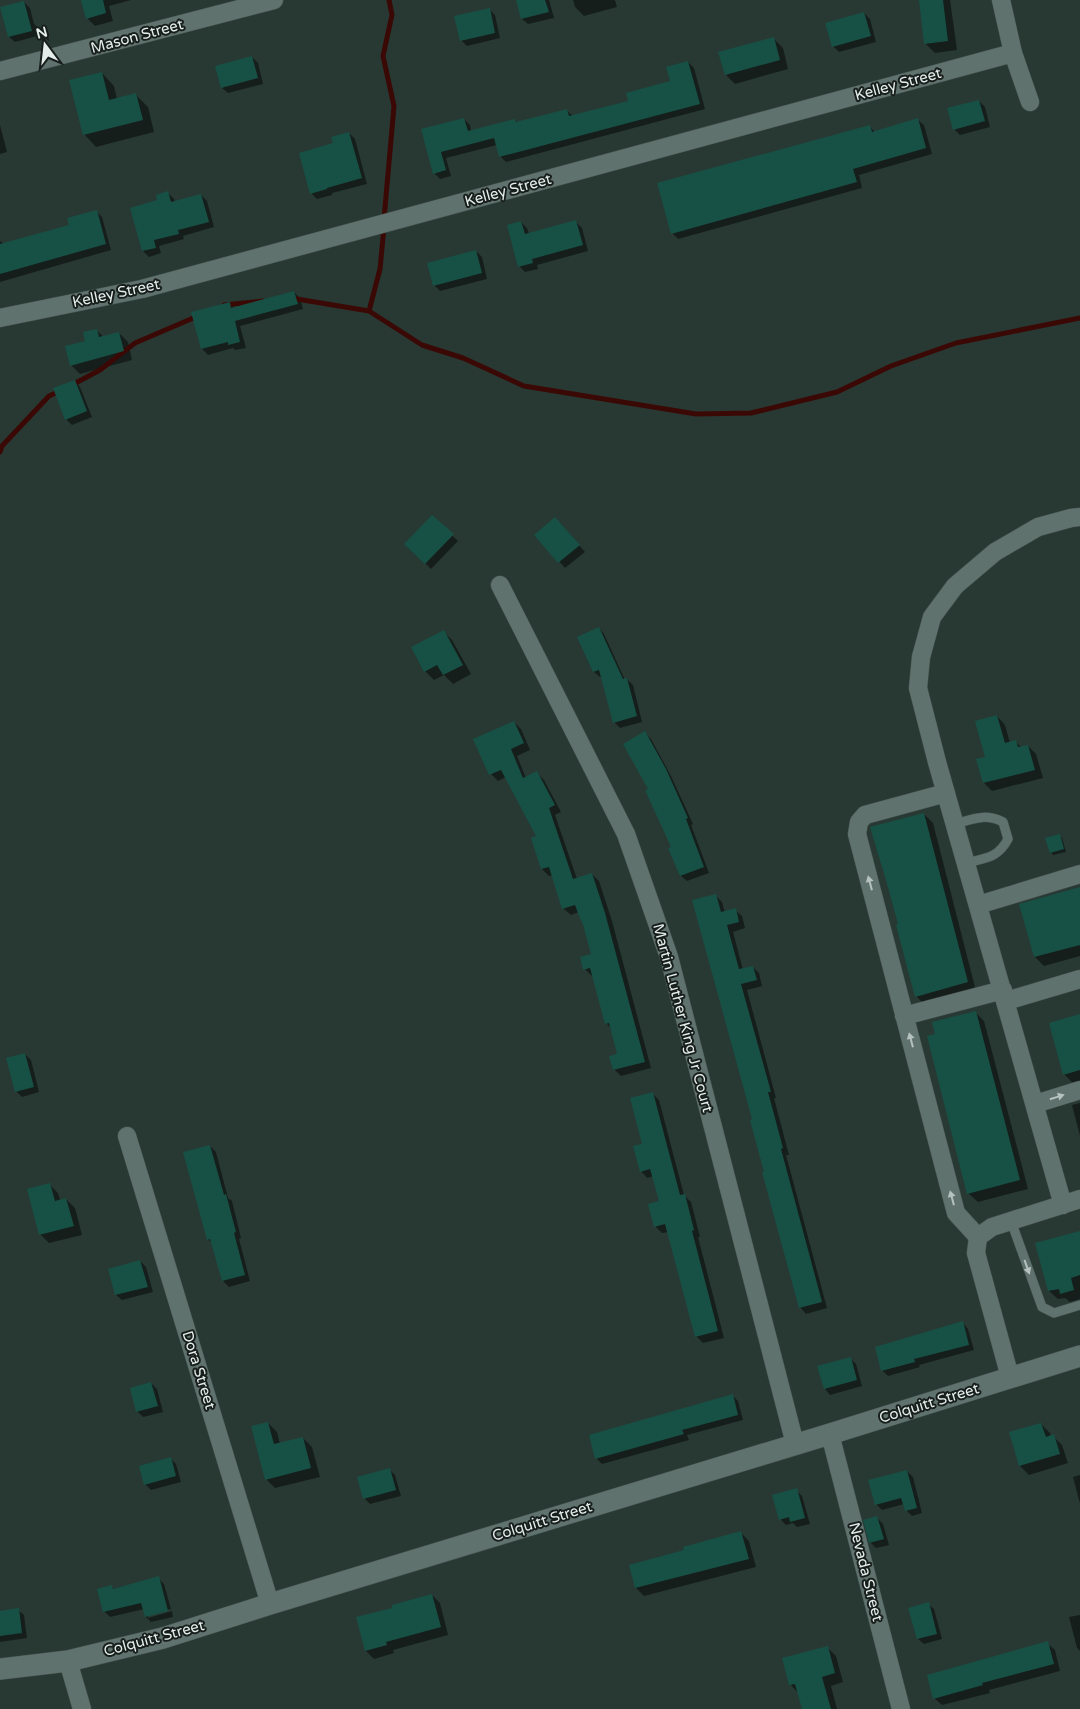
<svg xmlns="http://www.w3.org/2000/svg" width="1080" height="1709" viewBox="0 0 1080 1709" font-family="'Varela Round',sans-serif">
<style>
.shadow{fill:#0007}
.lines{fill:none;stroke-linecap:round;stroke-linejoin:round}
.stream{stroke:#3b0905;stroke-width:5}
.building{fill:#175145}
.service-casing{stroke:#475552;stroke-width:10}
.minor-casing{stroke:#475552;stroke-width:19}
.tertiary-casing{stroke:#475552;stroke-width:22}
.service{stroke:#60726d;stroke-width:9}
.minor{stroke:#60726d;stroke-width:18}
.tertiary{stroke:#60726d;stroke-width:21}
.oneway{fill:#b5c2be}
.labels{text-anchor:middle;stroke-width:4;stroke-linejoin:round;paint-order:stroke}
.street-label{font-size:15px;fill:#e3edea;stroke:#171e1c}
</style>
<rect width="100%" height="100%" fill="#283934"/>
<!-- shadow -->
<path class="shadow" d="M82 0H131L109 6 113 21 95 26 87 18Z
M517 0H549L554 18 528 24 522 19Z
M573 0H615L617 7 584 16 575 7Z
M920 0H950L957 50 935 53 926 44Z
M24 2 30 8 37 36 15 42 9 37Z
M489 9 495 15 500 38 467 46 461 40Z
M864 13 870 19 876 42 839 52 833 46Z
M774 39 783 48 788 69 735 84 726 75Z
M252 57 258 63 263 84 228 93 222 88Z
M688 62 694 68 705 109 506 162 500 156 497 145 446 158 451 176 440 179 434 173 423 130 464 119 470 125 471 132 515 120 518 123 566 110 573 116 630 102 672 82Z
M102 73 114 86 117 99 136 95 148 107 154 132 96 147 84 134Z
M979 101 985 107 990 127 960 135 954 129Z
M918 120 924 125 932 154 859 175 862 188 678 239 672 233 870 127 875 132Z
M0 125 7 152 0 154Z
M349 133 355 139 367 184 332 193V195L317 199 311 193 334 144Z
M168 193 174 199 175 202 201 195 207 201 214 227 183 236 184 239 159 246 161 253 149 257 143 251 159 201Z
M96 211 102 217 111 250 0 282V241L4 244 71 226Z
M521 222 527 228 529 234 576 222 582 228 588 251 537 265 538 269 525 272 519 266Z
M476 251 482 257 487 279 440 291 434 285Z
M294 292 300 298 303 309 240 326 246 348 235 350 233 348 208 355 202 349 193 313 229 303 234 308Z
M96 330 104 337 119 333 128 342 132 360 80 374 71 365Z
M75 381 80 387 92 417 72 425 66 419Z
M432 516 458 541 431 569 406 544Z
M561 524 585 552 565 568 536 535Z
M599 628 604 634 625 680 627 679 633 685 642 722 620 728 614 722 602 677H600L594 672 579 638Z
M443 631 452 640 471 674 453 684 444 675 434 680 425 671Z
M997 716 1005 725 1010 743 1016 742 1022 748 1028 746 1036 754 1043 778 992 791 984 783 978 760 986 758Z
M514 722 521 729 530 750 517 756 526 778 537 773 544 780 561 812 555 815 577 879 592 874 599 881 612 921 651 1068 621 1076 614 1069 619 1055 611 1028 606 1023 594 975 592 976 585 969 593 955 584 922 579 912 571 915 563 908 553 875 549 876 542 869 532 838 538 837 506 777 498 781 491 774Z
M645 733 651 739 671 776 693 824 691 825 709 873 687 881 681 876 672 848Z
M924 814 933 823 976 991 925 1005 916 996 900 925Z
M1059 835 1062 838 1066 852 1053 855 1051 852Z
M1080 888V956L1044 966 1035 957Z
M715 895 722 902 725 913 735 910 742 916 745 928 733 932 743 970 753 967 759 973 762 986 747 990 776 1098H774L789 1155H786L827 1308 806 1314 800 1307 753 1120Z
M975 1012 984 1021 1028 1189 978 1202 968 1193 937 1034Z
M1080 1015V1082L1073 1083 1064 1074Z
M25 1054 31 1060 39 1092 22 1097 16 1091Z
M652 1093 659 1100 684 1195 691 1202 700 1237H698L724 1338 703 1343 696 1336 669 1232 662 1233 656 1227 650 1204 661 1201 654 1176 647 1178 641 1171 643 1145Z
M1080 1103V1136L1072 1105Z
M210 1146 216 1152 228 1198 232 1201 241 1238 239 1239 250 1281 229 1287 223 1281 213 1244 208 1239Z
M49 1184 58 1193 60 1200 66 1199 75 1208 82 1235 49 1243 40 1234Z
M1080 1232V1299L1070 1302 1065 1298 1058 1299 1049 1291 1037 1244Z
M140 1261 146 1267 153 1292 122 1300 116 1295Z
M963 1323 968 1329 974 1350 919 1365 920 1367 888 1376 882 1370Z
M850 1358 856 1364 862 1386 830 1395 825 1389Z
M151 1383 157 1389 163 1412 143 1417 137 1411Z
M732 1395 738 1401 743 1420 687 1435 689 1440 602 1464 597 1459 590 1436Z
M268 1423 277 1432 280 1444 303 1438 312 1447 320 1477 275 1488 266 1479Z
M1041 1424 1050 1433 1051 1436H1053L1062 1445 1068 1463 1029 1475 1020 1466Z
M170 1458 176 1464 181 1482 151 1490 145 1484Z
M389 1469 395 1475 401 1496 370 1504 364 1498Z
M907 1471 913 1477 922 1513 912 1516 906 1510 904 1504 882 1510 876 1504Z
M1080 1475V1504L1073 1477Z
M796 1490 802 1496 810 1524 797 1527 793 1523 786 1525 780 1519Z
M877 1518 883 1524 889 1545 876 1548 870 1542Z
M741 1533 749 1541 756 1567 644 1596 636 1588 631 1566 686 1551Z
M158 1578 164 1584 171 1609 148 1615V1618L172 1611 173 1617 151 1622 146 1617 144 1609 110 1617 104 1611 111 1586 114 1589Z
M432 1595 440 1603 448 1635 393 1650 394 1653 374 1659 366 1651 394 1608Z
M928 1604 934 1609 942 1639 924 1644 918 1639Z
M18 1610 24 1615 27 1638 0 1642V1612Z
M1080 1615V1651L1077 1648 1069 1617Z
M1047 1643 1055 1650 1060 1671 989 1690 990 1693 942 1705 934 1698Z
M827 1647 836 1656 843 1682 831 1686 837 1709H803L799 1694 791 1685 784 1659Z"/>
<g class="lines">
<!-- stream -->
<path class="stream" d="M384 219 394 106 383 56 392 15 389 0
M291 298 369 311 422 345 463 358 524 386 696 414 751 413 837 392 891 366 956 343 1080 318
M224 305 263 301
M369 311 380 269 384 227
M70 386 100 370 135 343 198 316
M0 452 2 446 49 396 60 391"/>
</g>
<!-- building -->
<path class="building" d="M81 0H103L106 13 86 19Z
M516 0H545L549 12 521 19Z
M919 0H943L948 41 924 44Z
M24 1 32 31 8 37 0 7Z
M490 8 495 33 460 41 454 16Z
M864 12 871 36 832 47 825 23Z
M774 37 780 60 725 75 718 52Z
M252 56 258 78 221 88 215 66Z
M688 61 700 104 499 157 494 138 441 152 446 170 433 174 421 129 464 118 468 131 515 119 516 122 567 109 569 116 628 101 626 93 670 81 666 67Z
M102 72 109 100 136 93 143 120 83 135 69 80Z
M979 100 985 121 953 130 947 108Z
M918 118 926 148 853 169 857 182 671 234 657 183 870 125 872 132Z
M349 132 362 178 327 188V189L310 194 299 153 333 143 331 137Z
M168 191 171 202 201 194 209 222 178 230 179 234 154 240 156 248 142 251 130 208 157 200 156 195Z
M97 210 106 244 0 274V244L69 225 67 218Z
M576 220 583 245 532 259 533 263 518 267 507 225 521 221 525 234Z
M476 250 482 273 433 286 427 263Z
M294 291 298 304 235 321 240 342 228 345V342L201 349 191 312 230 302 231 308Z
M97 329 99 337 119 332 124 351 70 366 65 346 85 341 83 332Z
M75 380 87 411 65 420 53 388Z
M432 515 454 534 425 564 404 544Z
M555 517 580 545 558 563 534 535Z
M599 627 623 679 627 678 637 716 613 723 599 670 593 672 577 637Z
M444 630 463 665 443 675 437 665 424 672 411 647Z
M997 715 1005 743 1016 740 1018 747 1028 745 1035 770 983 783 976 759 985 757 975 721Z
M514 721 524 743 511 749 523 778 537 771 555 805 549 808 573 879 592 873 605 913 645 1062 613 1070 609 1056 617 1054 609 1023 605 1024 590 968 583 970 580 957 591 954 582 921H581L575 905 562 909 549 867 541 869 531 838 536 836 501 770 489 775 473 739Z
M645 731 666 769 688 818 686 819 704 867 680 876 668 848 671 847 645 790 648 789 623 744Z
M924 813 968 982 915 997 896 925 898 924 886 880 870 827Z
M1060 834 1064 849 1050 853 1045 838Z
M1080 887V945L1034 957 1019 904Z
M716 894 721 912 736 908 739 922 727 925 739 969 753 966 757 980 741 984 771 1092H768L783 1148 781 1149 822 1302 799 1308 762 1172H764L750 1120 752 1119 692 900Z
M976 1011 1020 1180 967 1194 927 1036 935 1034 932 1022Z
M1080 1014V1070L1063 1075 1049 1023Z
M25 1053 34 1087 15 1092 6 1058Z
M653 1092 680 1195 685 1194 694 1230 692 1231 718 1331 695 1337 665 1224 654 1227 648 1204 659 1201 650 1169 640 1172 633 1146 642 1144 630 1098Z
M210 1145 224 1195 226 1194 236 1232 234 1233 245 1275 222 1281 210 1239 207 1240 183 1152Z
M50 1183 55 1201 66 1198 74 1226 39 1235 27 1189Z
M1080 1231V1275L1071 1278 1074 1290 1060 1294 1059 1289 1048 1291 1035 1243Z
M140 1260 148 1287 115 1295 108 1269Z
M963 1321 969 1345 914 1359 915 1362 881 1371 875 1347Z
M851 1357 857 1380 824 1389 817 1366Z
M151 1382 158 1406 136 1412 130 1388Z
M733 1394 738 1415 682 1430 684 1434 595 1459 589 1435Z
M268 1422 274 1444 303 1437 311 1468 265 1480 251 1426Z
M1041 1423 1046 1437 1054 1434 1060 1454 1019 1466 1009 1432Z
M171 1457 176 1476 144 1485 139 1466Z
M390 1468 396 1490 363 1499 357 1477Z
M907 1470 917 1508 905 1511 901 1498 875 1505 868 1480Z
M797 1488 805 1518 790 1522 789 1517 779 1520 772 1495Z
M877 1516 884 1539 869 1543 863 1520Z
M741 1531 749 1559 635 1588 629 1565 684 1550 683 1547Z
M159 1576 168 1611 145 1617 141 1603 103 1612 97 1589 112 1585 113 1589Z
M432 1594 441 1627 386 1642 387 1645 365 1651 356 1617 392 1608V1605Z
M929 1602 937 1634 917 1639 908 1608Z
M19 1608 22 1633 0 1636V1611Z
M1048 1641 1054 1664 982 1683 983 1685 933 1699 927 1675Z
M828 1646 835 1673 822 1677 831 1709H802L795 1684 789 1685 782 1658Z"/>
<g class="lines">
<!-- service casing -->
<g class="service-casing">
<path id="service" d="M955 824C973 819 985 813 1003 822L1008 839C998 858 986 858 966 863
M1011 1221 1042 1307 1054 1313 1080 1305"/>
</g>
<!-- minor casing -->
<g class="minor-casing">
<path id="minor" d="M1001 0 1013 53 1030 102
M0 71 274 0
M0 318 142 289 1013 53
M500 585 626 834 669 957 795 1444
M946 793 865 815 859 822 857 834 956 1213 978 1237
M978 905 1080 874
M1006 1001 1080 979
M904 1016 1003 990
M1035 1104 1080 1090
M127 1136 270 1604
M1063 1205 937 762 918 688 921 657 932 617 955 586 995 552 1038 527 1071 518 1080 517
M1010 1377 976 1253 978 1237 992 1227 1080 1199
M830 1434 901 1709
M68 1661 82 1709"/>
</g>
<!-- tertiary casing -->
<g class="tertiary-casing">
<path id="tertiary" d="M0 1669 68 1661 163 1638 270 1604 830 1434 1080 1356"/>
</g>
<!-- service -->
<use href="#service" class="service"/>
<!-- minor -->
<use href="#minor" class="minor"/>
<!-- tertiary -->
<use href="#tertiary" class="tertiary"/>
</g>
<!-- one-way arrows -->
<defs><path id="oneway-solid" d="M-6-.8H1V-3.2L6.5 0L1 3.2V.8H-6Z" transform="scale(1.25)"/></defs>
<g class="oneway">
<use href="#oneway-solid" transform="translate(870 883) rotate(-105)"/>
<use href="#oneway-solid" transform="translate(911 1040) rotate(-105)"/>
<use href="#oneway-solid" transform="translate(1057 1097) rotate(-17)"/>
<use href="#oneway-solid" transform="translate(952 1198) rotate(-105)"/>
<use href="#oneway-solid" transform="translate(1027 1267) rotate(70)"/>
</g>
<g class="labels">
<!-- street labels -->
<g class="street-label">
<text transform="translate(137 36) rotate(-15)" y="5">Mason Street</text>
<text transform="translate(898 84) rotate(-15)" y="5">Kelley Street</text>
<text transform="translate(508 190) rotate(-15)" y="5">Kelley Street</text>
<text transform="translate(116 293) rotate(-12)" y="5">Kelley Street</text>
<text transform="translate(683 1018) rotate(75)" y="5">Martin Luther King Jr Court</text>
<text transform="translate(199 1370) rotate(73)" y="5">Dora Street</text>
<text transform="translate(929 1403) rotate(-17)" y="5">Colquitt Street</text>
<text transform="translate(542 1521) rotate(-17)" y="5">Colquitt Street</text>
<text transform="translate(866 1572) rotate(76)" y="5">Nevada Street</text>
<text transform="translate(154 1638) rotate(-15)" y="5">Colquitt Street</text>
</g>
</g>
<!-- north arrow -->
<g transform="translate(45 45) rotate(345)" stroke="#171e1c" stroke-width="4" paint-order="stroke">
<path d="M0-4L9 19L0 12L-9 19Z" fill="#e3edea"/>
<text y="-8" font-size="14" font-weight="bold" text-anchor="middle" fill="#e3edea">N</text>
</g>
</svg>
